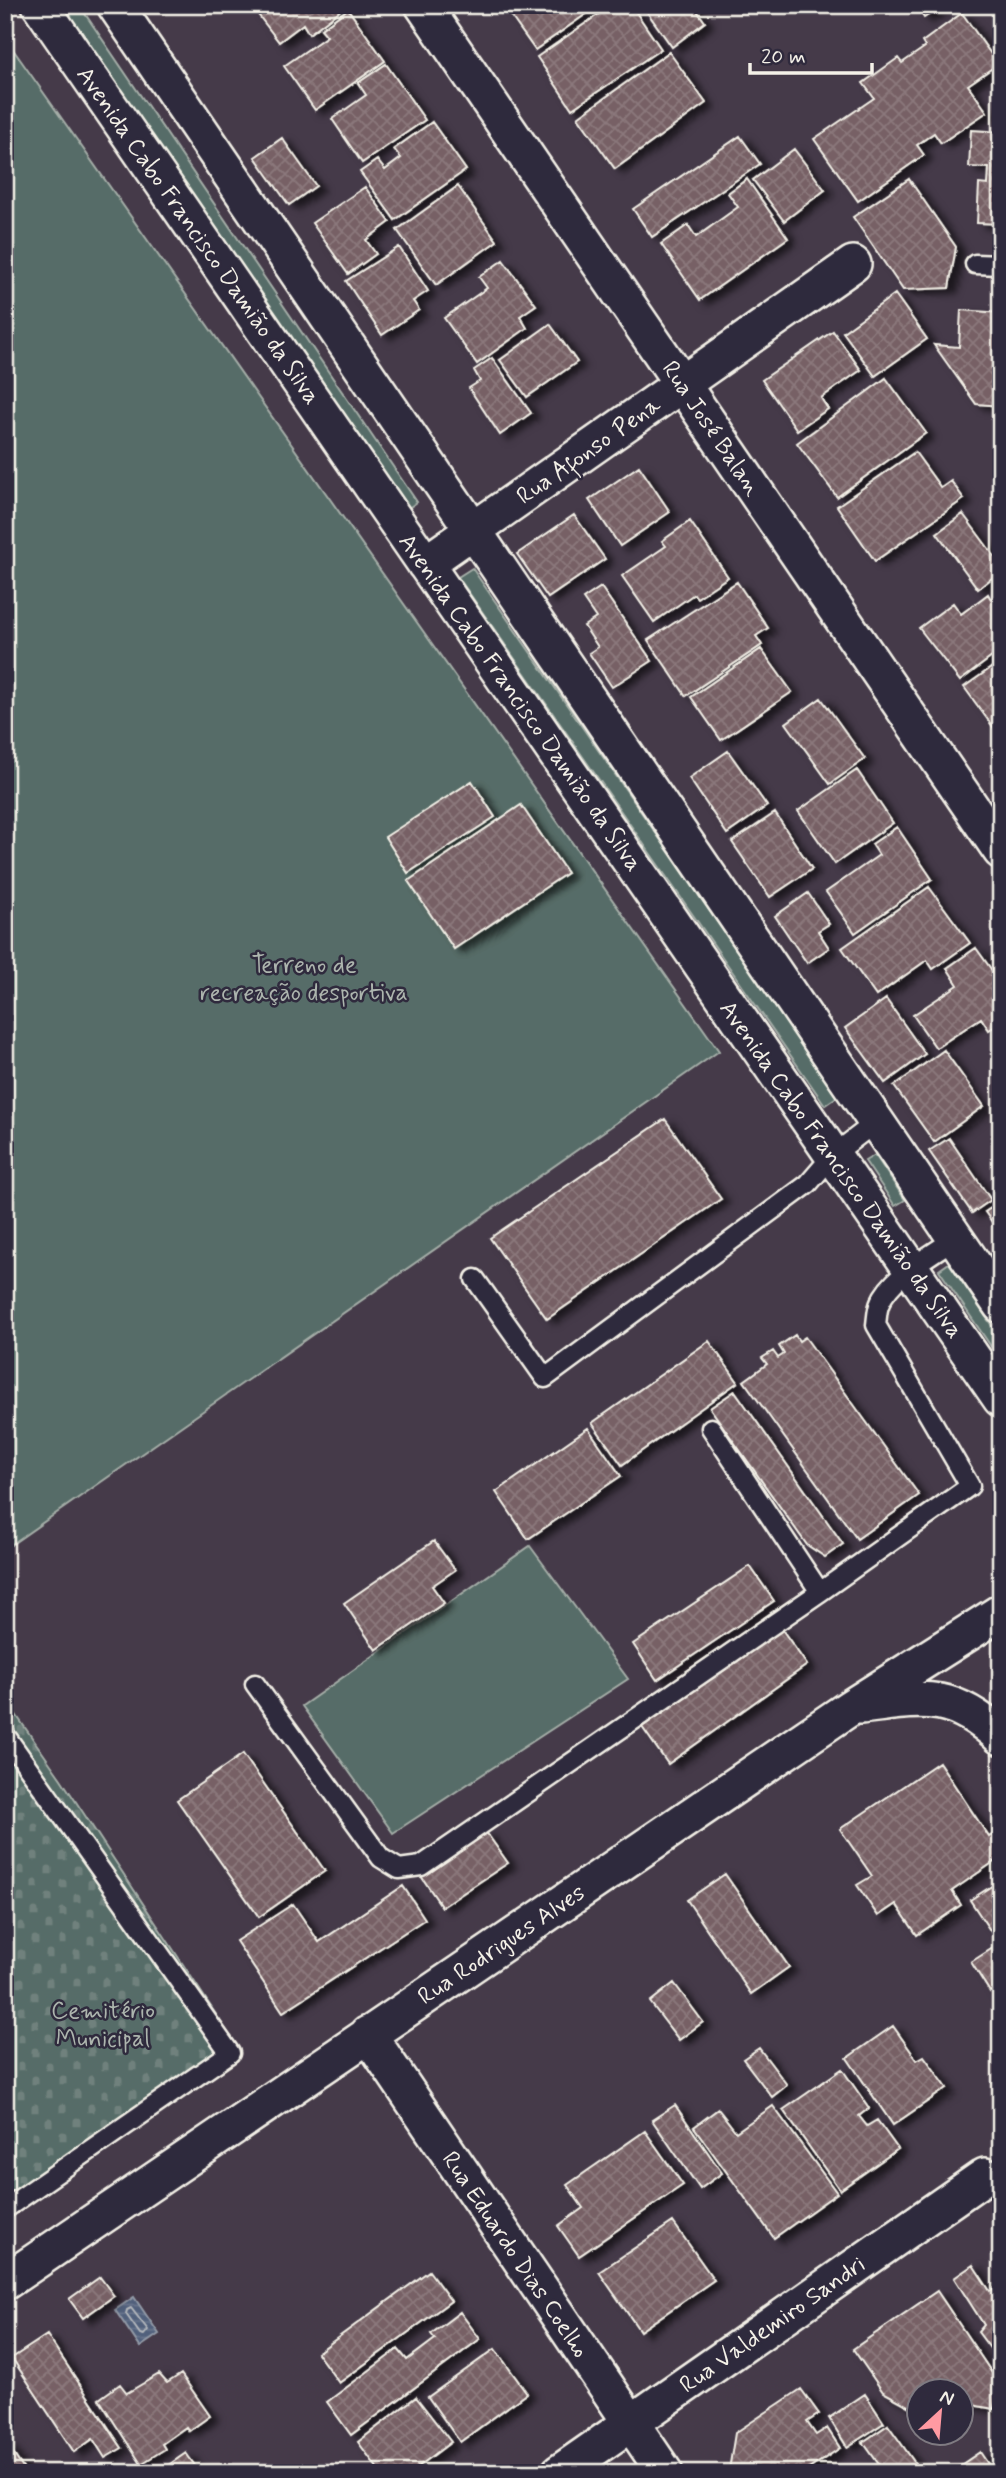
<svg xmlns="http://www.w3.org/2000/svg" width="1006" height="2478" viewBox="0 0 1006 2478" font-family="Mynerve,sans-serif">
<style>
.cemetery{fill:url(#cemetery-stones);stroke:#a5aea8;stroke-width:2}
.park{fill:#566c67;stroke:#a5aea8;stroke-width:2}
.water{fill:url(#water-rules);stroke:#929aa7;stroke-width:2}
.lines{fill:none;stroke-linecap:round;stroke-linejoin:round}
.shore{stroke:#b3b7bc;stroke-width:2}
.building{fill:url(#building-cross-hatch);stroke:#f4f1e8;stroke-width:2;filter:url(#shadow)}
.service-casing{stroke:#f4f1e8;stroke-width:23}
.minor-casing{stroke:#f4f1e8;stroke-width:40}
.service{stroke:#2f2a3d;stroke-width:18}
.minor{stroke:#2f2a3d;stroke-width:35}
.labels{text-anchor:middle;stroke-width:5;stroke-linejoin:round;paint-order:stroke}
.street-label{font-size:24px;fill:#f4f1e8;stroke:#2f2a3d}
.park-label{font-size:24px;fill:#adb5ae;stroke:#2f2a3d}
</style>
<defs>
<pattern id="cemetery-stones" width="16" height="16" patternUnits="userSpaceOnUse" patternTransform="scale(1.75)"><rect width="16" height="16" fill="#566c67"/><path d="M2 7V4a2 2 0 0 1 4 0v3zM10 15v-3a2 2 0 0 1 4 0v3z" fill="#6f817d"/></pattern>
<pattern id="water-rules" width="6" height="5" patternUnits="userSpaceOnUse" patternTransform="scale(1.75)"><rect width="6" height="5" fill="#51607b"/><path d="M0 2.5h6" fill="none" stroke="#6b778e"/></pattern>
<pattern id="building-cross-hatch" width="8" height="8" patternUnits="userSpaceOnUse" patternTransform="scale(1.75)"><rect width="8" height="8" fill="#776165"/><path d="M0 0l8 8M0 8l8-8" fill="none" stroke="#8b787b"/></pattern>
<filter id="shadow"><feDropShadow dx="8" dy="4.5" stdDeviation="3.5" flood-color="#0009"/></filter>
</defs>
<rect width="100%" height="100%" fill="#453a49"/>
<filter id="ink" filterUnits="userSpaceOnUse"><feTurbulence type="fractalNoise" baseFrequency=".0143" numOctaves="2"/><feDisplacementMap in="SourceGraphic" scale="14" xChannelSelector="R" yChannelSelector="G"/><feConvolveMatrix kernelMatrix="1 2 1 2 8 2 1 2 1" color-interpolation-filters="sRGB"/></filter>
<g filter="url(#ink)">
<!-- cemetery -->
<path class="cemetery" d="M5 1699 61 1779 240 2051 5 2213Z"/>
<!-- park -->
<path class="park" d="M59 5H79L417 502 403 512Z
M5 38 719 1051 5 1549Z
M472 568 838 1096 825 1105 458 577Z
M875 1155 905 1200 895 1206 865 1161Z
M949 1263 1001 1339V1361L939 1270Z
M530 1546 628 1679 393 1833 302 1706Z"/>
<!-- water -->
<path class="water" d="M134 2297 159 2334 140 2347 115 2310Z"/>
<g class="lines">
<!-- shore -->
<path class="shore" d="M131 2308 148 2330 144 2335 140 2334 126 2314 127 2310Z"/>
</g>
<!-- building -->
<path class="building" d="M257 5H345L346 6 309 34 303 24 279 42 253 8Z
M503 5H599L535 50Z
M612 5H631L661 49 572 109 537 57Z
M642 5H693L705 22 672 47Z
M915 5H944L924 18Z
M348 9 385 61 315 110 284 66 327 36 321 29Z
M962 13 998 64 968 85 987 112 941 143 934 133 917 145 924 155 858 201 814 139 874 98 863 83 898 58 902 63 925 47 922 42Z
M669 52 706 103 615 169 578 117Z
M386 64 425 120 362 163 332 119 366 95 358 83Z
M432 122 466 170 395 220 360 172 377 160 385 170 401 158 394 149Z
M971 130 1001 132V224L977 223 979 184 988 185 989 168 969 167Z
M740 136 760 164 652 237 633 209Z
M282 138 316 186 289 205 255 157Z
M794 149 825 190 784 221 753 180Z
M747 179 788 238 700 300 661 244 688 225 696 237 738 207 728 193Z
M909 179 956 247 949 288 903 290 853 217Z
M458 186 497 241 436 285 397 230Z
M365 187 390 222 366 240 376 254 348 274 312 223Z
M399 247 428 291 413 301 419 310 382 335 346 281Z
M503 260 536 305 520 316 527 328 477 364 444 318 487 288 479 277Z
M895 294 927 339 875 376 843 332Z
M961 310 1001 313V406L976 404 934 345 959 347Z
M550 324 577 362 527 397 500 360Z
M833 331 861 370 821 398 828 409 797 430 762 380Z
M492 358 531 413 500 435 469 388 480 381 474 370Z
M886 378 926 433 837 497 797 443Z
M915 452 941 488 951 481 964 499 875 561 837 506Z
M639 466 670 512 620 546 589 500Z
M963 514 1001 565V571L978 589 937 533Z
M574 515 605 559 548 598 517 554Z
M690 521 728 577 697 598 694 594 654 622 622 576 666 546 662 541Z
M737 582 768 628 756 636 762 645 686 696 648 640Z
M601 587 652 661 612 687 589 653 598 647 584 626 596 618 583 599Z
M1001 592V650L960 681 919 628 953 603 961 614 988 594 991 599Z
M761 649 792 692 721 740 691 697Z
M1001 661V738L964 687Z
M821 698 865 759 830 784 786 723Z
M728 751 767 806 727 834 689 778Z
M857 770 893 823 835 864 798 811Z
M472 781 495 817 408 873 385 837Z
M521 805 567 873 454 949 408 881Z
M775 813 812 869 770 897 732 842Z
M897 827 932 879 855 933 826 892 879 855 872 844Z
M929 887 970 943 933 969 927 960 876 996 842 948Z
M808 893 829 924 818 931 829 948 807 963 775 916Z
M976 948 1001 983V1022L989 1030 981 1018 936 1048 913 1015 958 985 947 968Z
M886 999 925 1054 885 1083 845 1028Z
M944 1050 984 1106 934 1142 894 1086Z
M665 1119 721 1199 547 1319 490 1238Z
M949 1138 991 1200 972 1213 929 1151Z
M1001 1201V1235L985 1212Z
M795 1335 799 1341 805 1337 919 1495 857 1539 744 1381 767 1364 762 1358 773 1351 778 1358 784 1354 779 1346Z
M709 1341 738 1382 622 1465 592 1423Z
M735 1391 843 1544 825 1557 807 1545 710 1408Z
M588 1428 621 1476 528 1539 496 1492Z
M434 1541 455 1570 432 1586 444 1603 376 1650 344 1603Z
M750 1566 774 1601 657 1680 633 1644Z
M781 1628 807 1665 668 1764 642 1727Z
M243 1754 325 1871 259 1917 177 1800Z
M939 1762 989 1837 1001 1829V1857L952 1891 961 1905 917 1935 896 1904 878 1916 857 1885 872 1876 840 1829Z
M486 1832 508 1863 442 1907 421 1876Z
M725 1874 789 1967 751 1994 687 1900Z
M1001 1880V1985L990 1992 971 1962 999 1944 970 1900Z
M403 1886 425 1919 283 2012 236 1941 293 1904 319 1942Z
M674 1983 703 2022 679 2040 650 2002Z
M893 2026 917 2060 924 2056 947 2088 893 2125 847 2058Z
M759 2048 787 2085 772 2097 743 2059Z
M842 2069 869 2108 859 2116 867 2126 877 2120 898 2149 840 2190 783 2110Z
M675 2105 722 2173 700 2189 652 2120Z
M773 2106 837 2193 774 2238 694 2127 718 2109 736 2132Z
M645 2131 683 2185 579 2256 558 2226 583 2208 567 2185Z
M673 2222 714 2280 640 2331 599 2272Z
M973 2265 990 2291 1001 2284V2363L978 2332 984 2325 954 2278Z
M429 2271 451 2301 339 2383 317 2353Z
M100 2277 114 2296 83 2318 69 2299Z
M937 2291 998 2382 994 2409 960 2403V2390H918V2411L883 2392 853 2349Z
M460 2312 480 2339 351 2435 327 2402 398 2349 407 2360 435 2339 431 2334Z
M47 2335 122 2448 105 2458 93 2439 74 2452 12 2358Z
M495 2349 527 2393 460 2442 428 2397Z
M159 2374 167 2383 181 2374 210 2416 189 2431 186 2427 162 2444 165 2449 141 2464 99 2399 120 2384 127 2393Z
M801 2389 819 2414 807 2422 816 2435 827 2428 840 2448 803 2473H731L729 2470 735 2433Z
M865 2394 884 2423 847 2447 829 2418Z
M416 2397 451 2442 410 2473H381L358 2442Z
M888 2425 922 2473H885L863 2442Z
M5 2441 26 2473H5Z
M980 2452 994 2473H949Z
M186 2453 200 2473H157Z"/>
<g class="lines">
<!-- service casing -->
<g class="service-casing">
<path id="service" d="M975 264 1001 265
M475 1279 545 1378 808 1184 833 1155 876 1122
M711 1428 820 1592
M255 1684 381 1858 399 1869 421 1866 820 1592 970 1486 876 1325C877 1318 877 1309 880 1303 891 1276 932 1255 955 1238
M5 1735 230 2053 5 2209"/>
</g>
<!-- minor casing -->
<g class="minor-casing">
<path id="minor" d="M40 5 1001 1399
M115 5 1001 1305
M423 5 1001 851
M425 564 853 264
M861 1706C924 1698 951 1691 1001 1737
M368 2034 665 2473
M5 2282 851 1707 1001 1612
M559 2473 985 2176"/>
</g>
<!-- service -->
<use href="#service" class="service"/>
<!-- minor -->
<use href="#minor" class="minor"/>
</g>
</g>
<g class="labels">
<!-- street labels -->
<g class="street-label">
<text transform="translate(199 235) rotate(55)" y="8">Avenida Cabo Francisco Damião da Silva</text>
<text transform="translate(712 428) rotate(56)" y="8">Rua José Balan</text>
<text transform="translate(588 450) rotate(-35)" y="8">Rua Afonso Pena</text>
<text transform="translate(521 702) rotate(55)" y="8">Avenida Cabo Francisco Damião da Silva</text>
<text transform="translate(842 1169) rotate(55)" y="8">Avenida Cabo Francisco Damião da Silva</text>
<text transform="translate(501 1944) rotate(-34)" y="8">Rua Rodrigues Alves</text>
<text transform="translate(516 2254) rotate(56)" y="8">Rua Eduardo Dias Coelho</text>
<text transform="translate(772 2324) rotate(-35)" y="8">Rua Valdemiro Sandri</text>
</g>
<!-- park labels -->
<g class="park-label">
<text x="304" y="972">Terreno de<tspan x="304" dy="28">recreação desportiva</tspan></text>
<text x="103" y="2018">Cemitério<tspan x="103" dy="28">Municipal</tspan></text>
</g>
</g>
<!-- margin -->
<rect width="1006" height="2478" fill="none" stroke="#2f2a3d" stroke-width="28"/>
<rect x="14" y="14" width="978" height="2450" fill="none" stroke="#f4f1e8" stroke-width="2.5" filter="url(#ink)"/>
<!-- north arrow -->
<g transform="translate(940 2412) rotate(26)"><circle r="33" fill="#2f2a3d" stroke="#7e7a81" stroke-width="2"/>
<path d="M0-5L12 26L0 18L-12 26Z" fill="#ff9aa2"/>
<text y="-10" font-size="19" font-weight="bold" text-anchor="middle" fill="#f4f1e8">N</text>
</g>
<!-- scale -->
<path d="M750 63v10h122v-10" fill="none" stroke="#f4f1e8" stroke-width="3.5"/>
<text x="761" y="63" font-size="21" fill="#f4f1e8" stroke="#2f2a3d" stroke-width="5" paint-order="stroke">20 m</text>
</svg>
